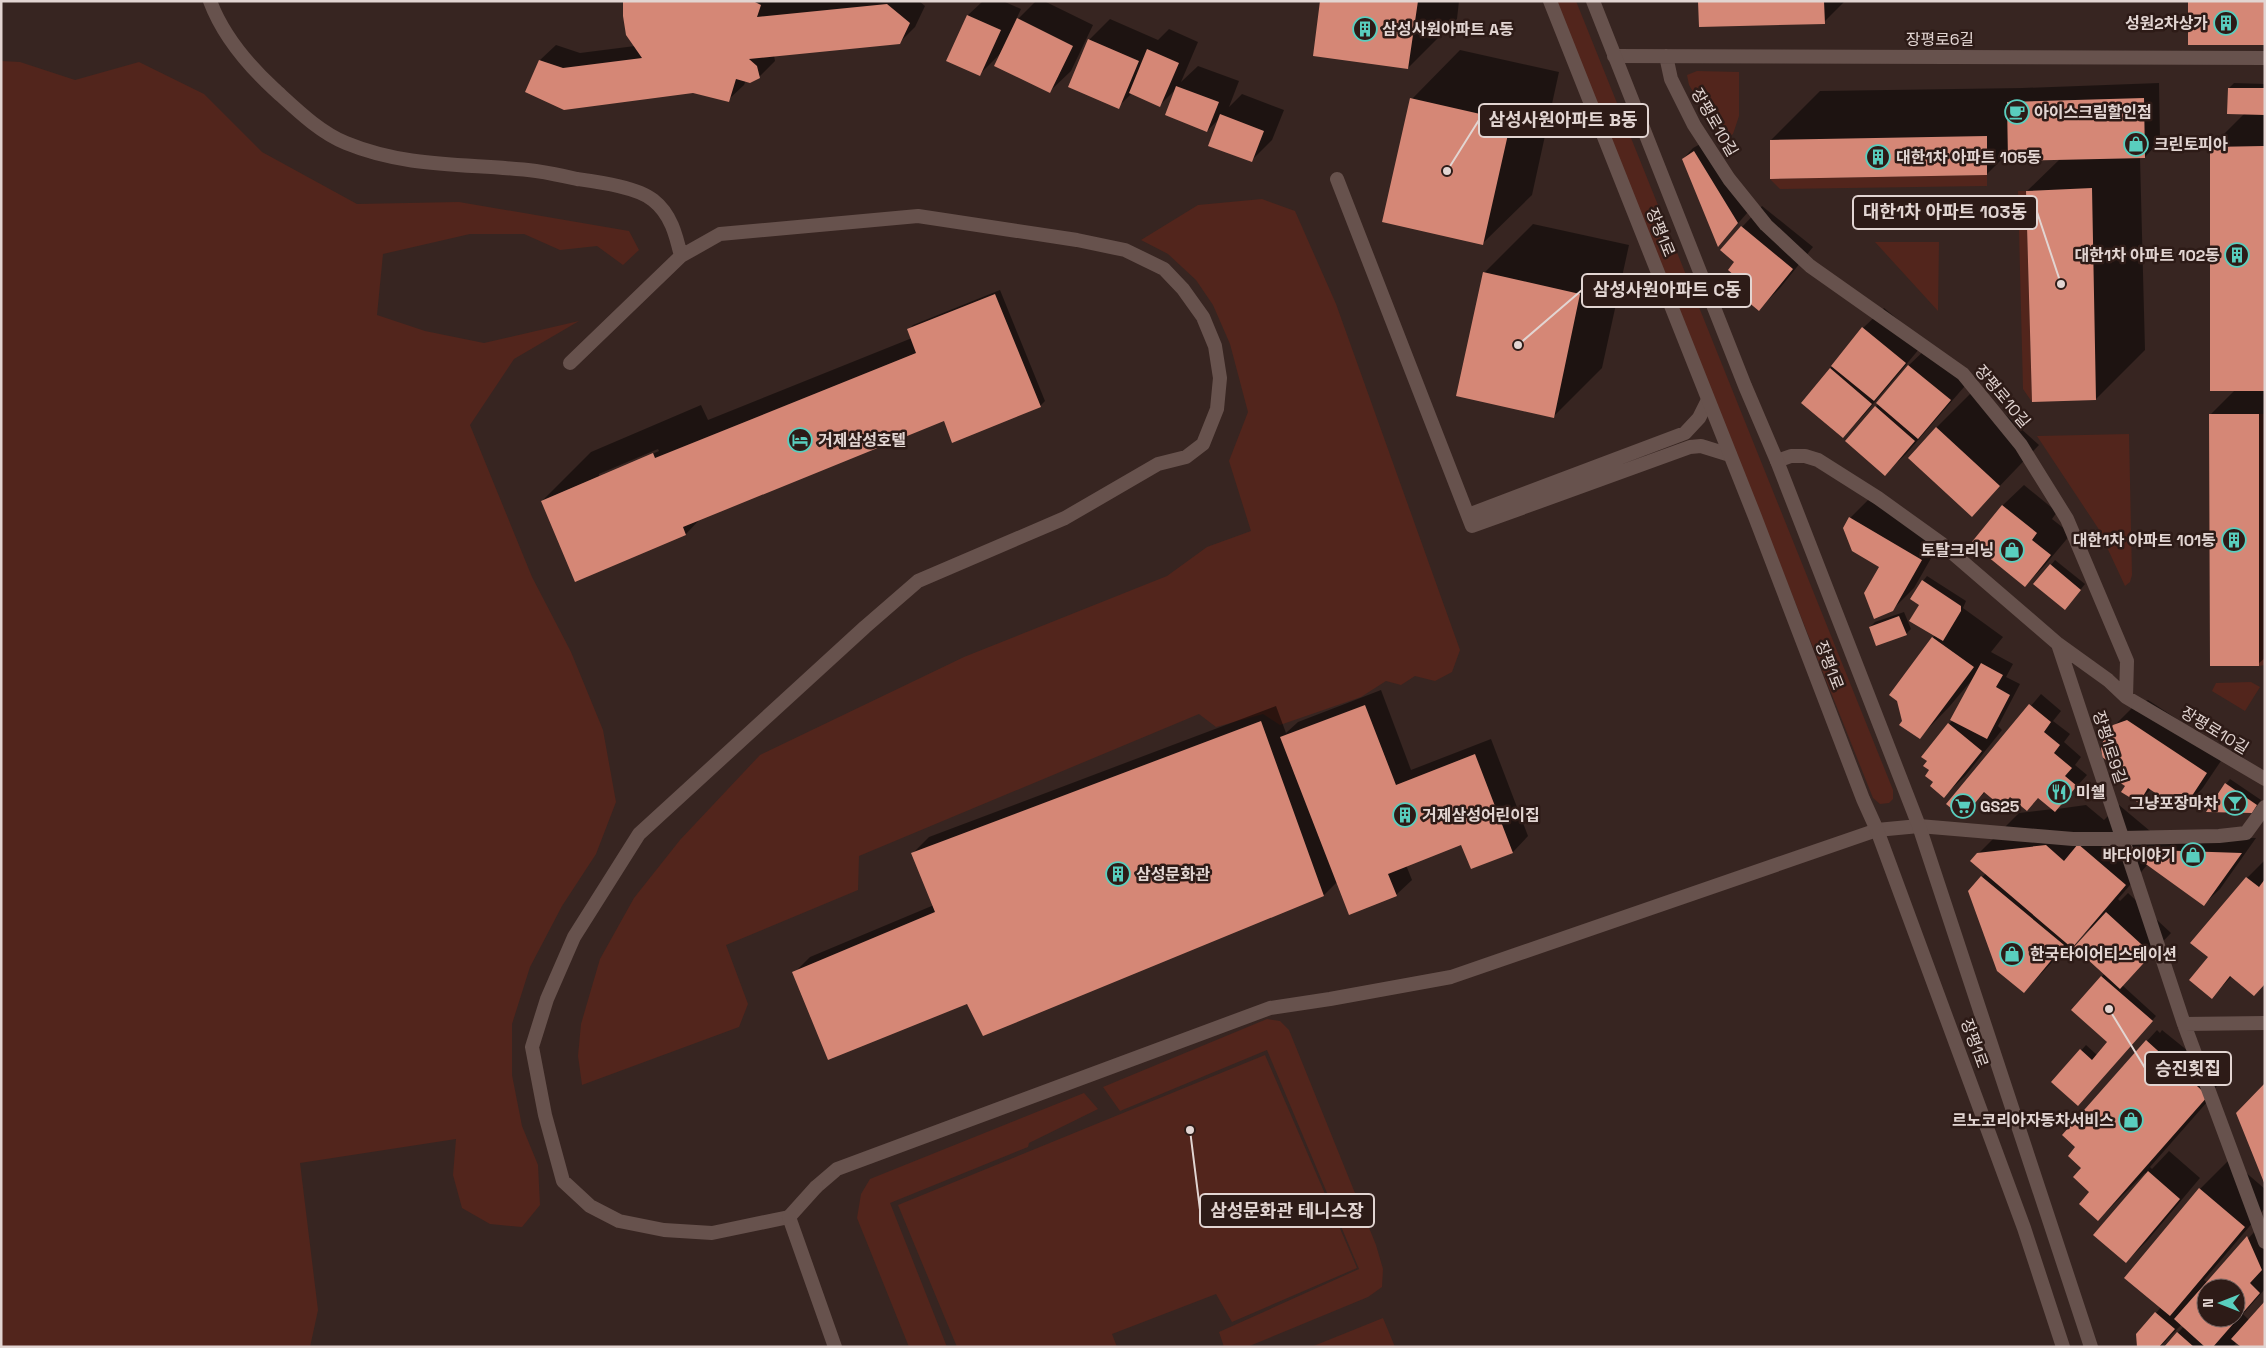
<svg xmlns="http://www.w3.org/2000/svg" width="2266" height="1348" viewBox="0 0 2266 1348" font-family="'Space Grotesk','Noto Sans KR',sans-serif">
<style>
.green{fill:#52251c}
.shadow{fill:#0007;fill-rule:evenodd}
.building{fill:#d58776;fill-rule:evenodd}
.lines{fill:none;stroke-linecap:round;stroke-linejoin:round}
.minor{stroke:#67524d;stroke-width:14}
.tertiary{stroke:#67524d;stroke-width:14}
.labels{text-anchor:middle;stroke-width:5;stroke-linejoin:round;paint-order:stroke}
.poi-label{font-size:16px;font-weight:bold;fill:#e2d5d2;stroke:#2d1b17;text-anchor:start}
.street-label{font-size:16px;fill:#e2d5d2;stroke:#2d1b17}
.leader{fill:none;stroke:#e2d5d2;stroke-width:2}
.callout-dot{fill:#e2d5d2;stroke:#2d1b17;stroke-width:2}
.callout{fill:#2d1b17;stroke:#e2d5d2;stroke-width:2}
.callout-label{font-size:18px;text-anchor:middle;font-weight:bold;fill:#e2d5d2}
</style>
<rect width="100%" height="100%" fill="#372521"/>
<!-- green -->
<path class="green" d="M1556 1H1576L1893 790V799L1889 803 1880 804 1873 798Z
M1 61 20 62 75 80 139 62 204 94 262 152 357 204 459 202 629 231 639 250 623 265 597 246 560 250 524 234H470L383 254 377 315 425 331 484 343 579 321 514 359 470 425 532 577 571 652 603 730 616 802 596 854 562 906 530 967 512 1024V1075L522 1126 538 1165 540 1205 522 1227 490 1224 462 1208 453 1175 456 1139 300 1163 318 1310 310 1347H1Z
M1697 71 1739 72V116L1733 134 1723 141 1689 85 1687 75Z
M1987 175V186L1780 189 1770 179Z
M2018 191H2026L2032 402 2023 389Z
M1262 199 1295 211 1336 304 1460 650 1452 672 1435 681 1415 676 1401 685 1386 681 1361 697 1280 725 1263 714 1216 727 1199 714 859 856 858 890 726 945 748 1004 739 1027 582 1085 578 1056 581 1024 600 959 634 898 680 840 760 755 964 657 1167 576 1207 547 1251 531 1229 461 1248 412 1230 344 1213 305 1196 280 1168 254 1141 240 1198 205Z
M1875 242H1939L1938 311Z
M2259 414H2265V665L2259 666Z
M2129 434 2132 575 2130 582 2125 586 2098 528 2037 436Z
M2251 682 2260 687 2245 711 2212 691 2216 683Z
M1267 1019 1280 1021 1289 1030 1376 1245 1383 1269 1382 1287 1368 1297 1247 1347H1224L1219 1332 1359 1269 1267 1050 1120 1111 1103 1087Z
M1265 1055 1357 1268 1232 1322 1216 1294 1112 1334 1117 1347H957L898 1205Z
M1084 1093 1098 1109 1029 1143 1028 1147 890 1203 947 1347H909L857 1218 861 1194 870 1179Z
M1383 1318 1395 1347H1311Z"/>
<!-- shadow -->
<path class="shadow" d="M625 1H919L925 6 915 27 899 43 774 55 775 61 759 77 746 80 744 85 728 100 693 92 564 109 540 60 556 45 580 53 635 46Z
M983 1H1003L1021 9 1015 22 1036 1H1044L1093 25 1071 71 1050 91 1002 52 979 75 948 60 968 15Z
M1322 1H1459L1457 19 1408 68Z
M1699 1H1845L1824 22Z
M1940 1H1986L1940 2Z
M1110 19 1158 40 1169 29 1198 42 1181 82 1198 66 1239 81 1229 107 1242 94 1284 110 1272 140 1251 161 1221 117 1207 131 1177 88 1160 105 1132 93 1118 107 1089 40Z
M1460 50 1559 72 1532 195 1483 243 1412 99Z
M2159 83 2160 141 2145 157H2140L2145 350 2096 399 2027 191 2060 159 2009 152 1987 174 1771 140 1820 91 2022 88Z
M2234 83 2265 84V658L2258 664 2211 414 2235 390 2211 147 2245 113 2229 88Z
M1704 142 1748 212 1719 245 1683 159 1693 148Z
M1762 206 1813 247 1780 288 1759 309 1736 262 1742 227Z
M1533 224 1629 245 1602 368 1553 417 1484 273Z
M1000 290 1045 401 1040 406 944 420 701 518 686 534 576 581 542 501 591 452 701 405 708 420 912 338 908 330 913 325ZM658 449 659 451 599 477V474Z
M1884 308 1925 342 1863 416 1843 436 1830 369 1863 328Z
M1930 345 1971 379 1906 454 1885 474 1876 407 1909 365Z
M1976 388 2039 445 1972 515 1936 428Z
M2024 485 2057 512 2052 519 2071 534 2045 565 2025 586 1972 543 2003 505Z
M1871 497 1942 539 1914 588 1892 610 1880 566 1850 518Z
M2055 560 2085 584 2069 604 2051 565Z
M1927 576 1966 601 1963 608 2003 637 1991 652 2013 664 2006 677 2020 684 1998 726 2002 730 1965 776 1944 796 1935 782 1930 770 1949 724 1953 720 1976 675 1949 707 1920 737 1903 722 1898 701 1891 695 1935 635 1921 605 1923 581Z
M1904 612 1911 629 1906 634 1870 627 1875 622Z
M1381 690 1411 770 1491 739 1528 836 1513 852 1472 868 1462 844 1406 865 1412 880 1396 895 1337 882 1324 895 968 1003 794 973 810 957 934 905 913 853 929 837 1276 706 1286 733 1298 722Z
M2041 694 2061 711 2053 721 2070 734 2064 742 2081 757 2075 765 2087 775 2057 809 2086 805 2104 820 2119 805 2162 841 2169 835 2256 838 2220 889 2204 904 2148 864 2118 899 2120 901 2128 893 2171 933 2122 985 2156 1016 2083 1100 2053 1082 2086 1045 2097 1055 2109 1042 2073 1010 2105 973 2092 930 2090 928 2072 946 2069 944 2024 992 1970 891 1986 873 1978 854 2019 813 2053 809 2039 797 2011 796 1985 792 1963 816 1948 804Z
M2148 700 2227 752 2202 789 2182 809 2151 789 2138 802 2126 786 2121 768 2114 726 2135 705Z
M2230 779 2261 800 2252 812 2226 784Z
M2265 860V984L2254 995 2232 976 2212 997 2209 957 2211 922 2247 878Z
M2157 1030 2160 1033 2162 1030 2188 1051 2184 1055 2218 1085 2212 1091 2215 1093 2150 1167 2152 1169 2169 1151 2200 1178 2147 1241 2126 1262 2147 1174 2145 1173 2098 1220 2083 1168 2147 1041Z
M2230 1159 2265 1189V1208L2204 1280 2208 1283 2265 1220V1289L2243 1314 2249 1320 2265 1347H2239L2241 1345 2237 1342 2233 1347H2166L2184 1326 2182 1324 2160 1347H2138V1335L2161 1307 2171 1224 2200 1189ZM2206 1288H2236V1318H2206Z"/>
<!-- building -->
<path class="building" d="M623 1H753L761 5 757 17 887 4 910 23 900 44 749 59 757 66 760 78 750 83 736 79 729 102 693 93 564 110 525 92 539 60 563 68 642 58 626 35 623 16Z
M1320 1H1418L1408 69 1313 56Z
M1698 1H1824L1825 24 1699 27Z
M2188 1H2265V45H2188Z
M967 15 1001 30 980 76 946 61Z
M1017 18 1073 46 1050 93 994 66Z
M1088 39 1139 61 1119 109 1068 87Z
M1147 49 1179 63 1160 107 1129 93Z
M1176 86 1219 102 1207 132 1165 115Z
M2228 88H2265V115L2227 114Z
M1410 98 1511 121 1483 245 1382 222Z
M2144 98 2145 158 2008 161 2007 102Z
M1220 114 1264 131 1252 162 1208 146Z
M1987 136V175L1770 179V140Z
M2264 146 2265 391H2210V147Z
M1694 151 1738 223 1718 247 1682 159Z
M2092 188 2096 400 2032 402 2026 191Z
M1741 226 1793 269 1759 311 1735 291 1742 282 1728 270 1734 262 1720 250Z
M1483 272 1580 294 1554 418 1456 396Z
M995 294 1041 407 952 443 944 421 683 527 686 535 575 582 541 501 653 453 655 458 916 353 907 329Z
M1862 327 1906 363 1874 401 1831 366Z
M1908 365 1951 400 1918 439 1876 403Z
M1830 368 1872 404 1843 438 1801 403Z
M1875 406 1915 441 1885 476 1845 441Z
M2209 414H2259V666H2210Z
M1936 427 2000 486 1972 517 1908 458Z
M2002 505 2037 533 2032 540 2051 555 2025 587 1971 543Z
M1849 517 1922 560 1893 611 1874 619 1864 593 1879 567 1852 551 1843 528Z
M2050 564 2081 590 2065 610 2033 584Z
M1922 580 1961 606V611L1943 641 1909 621 1919 605 1910 599Z
M1899 616 1907 635 1876 646 1869 627Z
M1932 637 1974 667 1920 739 1899 725 1902 721 1897 701 1889 695Z
M1981 663 2003 675 1996 687 2010 695 1987 739 1950 720Z
M2029 704 2051 722 2044 732 2060 745 2054 753 2072 768 2065 776 2077 786 2055 812 2038 798 2027 811 2010 797 2002 807 1984 792 1963 818 1946 804Z
M1365 705 1396 785 1475 754 1513 853 1471 869 1461 845 1388 874 1397 896 1349 915 1280 737Z
M2127 720 2207 773 2182 811 2148 788 2139 803 2121 792 2125 786 2113 778 2119 769 2102 757 2101 747 2107 731 2113 725Z
M1261 721 1324 896 983 1036 967 1004 828 1060 792 972 935 912 911 853Z
M1948 723 1982 751 1944 798 1930 786 1933 782 1925 776 1929 770 1923 766 1927 761 1921 757Z
M2225 783 2257 805 2252 813 2206 812Z
M2078 844 2126 885 2072 948 1970 861 1977 853 2046 845 2064 861Z
M2152 850 2242 853 2204 906 2143 862Z
M1981 876 2064 945 2024 993 1997 971 1968 891Z
M2246 877 2259 887 2265 879V984L2254 996 2230 976 2212 999 2189 980 2208 957 2190 943Z
M2106 912 2152 954 2120 989 2074 947Z
M2101 976 2153 1021 2078 1106 2051 1082 2080 1049 2092 1060 2107 1042 2071 1010Z
M2146 1040 2208 1096 2098 1221 2079 1204 2089 1192 2073 1177 2081 1168 2068 1156 2075 1147 2062 1135Z
M2265 1083V1185L2236 1113Z
M2148 1171 2180 1199 2126 1263 2093 1235Z
M2199 1188 2245 1227 2170 1316 2124 1278Z
M2247 1236 2262 1270 2250 1283 2260 1293 2213 1347H2205L2174 1319ZM2206 1288H2236V1318H2206Z
M2265 1301V1347H2241L2231 1339Z
M2155 1312 2175 1329 2159 1347H2137L2136 1334Z
M2177 1332 2194 1347H2164Z"/>
<g class="lines">
<!-- minor -->
<path class="minor" d="M210 1C223 36 247 64 274 89 296 109 319 132 346 143 409 169 471 163 536 171 550 173 564 176 577 179 598 182 637 187 653 200 671 214 676 235 681 256
M1614 56 2265 58
M1666 56 1671 79 1694 125 1729 179 1766 225 1810 266 1963 374 2021 445 2067 519 2127 661 2126 697 2265 779
M1337 179 1472 526 1690 447 1701 446 1730 455
M570 363 681 256 720 234 918 216 1077 240 1125 250 1164 269 1183 289 1203 317 1215 346 1220 378 1217 409 1203 444 1186 457 1158 464 1065 518 918 581 865 627 639 834 574 937 547 999 532 1047 545 1115 563 1181 590 1206 619 1221 664 1230 712 1233 789 1217
M1777 461 1791 456H1805L1818 460 1878 498 1942 544 2058 644 2184 1024 2265 1242
M1468 515 1685 433 1699 418 1708 400
M2058 644 2108 680 2126 697
M2184 1024 2265 1023
M816 1187 837 1169 1270 1008 1330 999 1451 977 1877 830 1919 826 2073 839 2219 836 2246 833 2265 807"/>
<!-- tertiary -->
<path class="tertiary" d="M1550 1 1755 517 1863 799 1877 830 2024 1228 2063 1347
M1593 1 1745 386 1777 461 1919 826 2091 1347
M816 1187 789 1217 835 1347"/>
</g>
<!-- icons -->
<defs>
<g id="building-ring" transform="scale(1.25)"><circle r="9.5" fill="#2d1b17" stroke="#59cebe" stroke-width="1.5"/><path d="M-4-6H4V6H1V3H-1V6H-4ZM-2.5-4.3h1.7v1.8h-1.7ZM.8-4.3h1.7v1.8H.8ZM-2.5-1h1.7V.8h-1.7ZM.8-1h1.7V.8H.8Z" fill="#59cebe"/></g>
<g id="cafe-ring" transform="scale(1.25)"><circle r="9.5" fill="#2d1b17" stroke="#59cebe" stroke-width="1.5"/><path d="M-5.5-4.5H6V0H3Q3 3.5 0 3.5H-2.5Q-5.5 3.5-5.5 0ZM3-3.2v2h1.7v-2ZM-6 4.5H4V6H-6Z" fill="#59cebe"/></g>
<g id="shop-ring" transform="scale(1.25)"><circle r="9.5" fill="#2d1b17" stroke="#59cebe" stroke-width="1.5"/><path d="M-5-2.5h2.3a2.7 3.5 0 0 1 5.4 0H5L5.5 6h-11ZM-1.5-2.5h3a1.5 2.3 0 0 0-3 0Z" fill="#59cebe"/></g>
<g id="hotel-ring" transform="scale(1.25)"><circle r="9.5" fill="#2d1b17" stroke="#59cebe" stroke-width="1.5"/><path d="M-6-4.5h1.5V1H6V5H4.5V3h-9V5H-6ZM-4 0a1.8 1.8 0 1 1 3.6 0ZM.5 0V-2.5h3Q6-2.5 6 0Z" fill="#59cebe"/></g>
<g id="restaurant-ring" transform="scale(1.25)"><circle r="9.5" fill="#2d1b17" stroke="#59cebe" stroke-width="1.5"/><path d="M-5-6h1v4h1v-4h1v4h1v-4h1v5L-1.5 .5V6h-2V.5L-5-1ZM5-6V6H3V1.5H1.5Q1.5-4 5-6Z" fill="#59cebe"/></g>
<g id="bar-ring" transform="scale(1.25)"><circle r="9.5" fill="#2d1b17" stroke="#59cebe" stroke-width="1.5"/><path d="M-6-5H6L.8 .8V4.5H3.5V6h-7V4.5H-.8V.8Z" fill="#59cebe"/></g>
<g id="supermarket-ring" transform="scale(1.25)"><circle r="9.5" fill="#2d1b17" stroke="#59cebe" stroke-width="1.5"/><path d="M-6-5.5h2.5l.6 2H6L4.5 2H-2.5L-4.4-4H-6ZM-1.5 3.2a1.3 1.3 0 1 0 .1 0ZM3 3.2a1.3 1.3 0 1 0 .1 0Z" fill="#59cebe"/></g>
</defs>
<g fill-rule="evenodd">
<use href="#building-ring" x="2226" y="23"/>
<use href="#building-ring" x="1365" y="29"/>
<use href="#cafe-ring" x="2017" y="112"/>
<use href="#shop-ring" x="2136" y="144"/>
<use href="#building-ring" x="1878" y="157"/>
<use href="#building-ring" x="2237" y="255"/>
<use href="#hotel-ring" x="800" y="440"/>
<use href="#building-ring" x="2234" y="540"/>
<use href="#shop-ring" x="2012" y="550"/>
<use href="#restaurant-ring" x="2059" y="792"/>
<use href="#bar-ring" x="2235" y="803"/>
<use href="#supermarket-ring" x="1963" y="806"/>
<use href="#building-ring" x="1405" y="815"/>
<use href="#shop-ring" x="2193" y="855"/>
<use href="#building-ring" x="1118" y="874"/>
<use href="#shop-ring" x="2012" y="954"/>
<use href="#shop-ring" x="2131" y="1120"/>
</g>
<g class="labels">
<!-- poi labels -->
<g class="poi-label">
<text x="2208" y="29" text-anchor="end">성원2차상가</text>
<text x="1382" y="35">삼성사원아파트 A동</text>
<text x="2034" y="118">아이스크림할인점</text>
<text x="2154" y="150">크린토피아</text>
<text x="1896" y="163">대한1차 아파트 105동</text>
<text x="2220" y="261" text-anchor="end">대한1차 아파트 102동</text>
<text x="818" y="446">거제삼성호텔</text>
<text x="2216" y="546" text-anchor="end">대한1차 아파트 101동</text>
<text x="1994" y="556" text-anchor="end">토탈크리닝</text>
<text x="2076" y="798">미쉘</text>
<text x="2218" y="809" text-anchor="end">그냥포장마차</text>
<text x="1980" y="812">GS25</text>
<text x="1422" y="821">거제삼성어린이집</text>
<text x="2176" y="861" text-anchor="end">바다이야기</text>
<text x="1136" y="880">삼성문화관</text>
<text x="2030" y="960">한국타이어티스테이션</text>
<text x="2114" y="1126" text-anchor="end">르노코리아자동차서비스</text>
</g>
<!-- street labels -->
<g class="street-label">
<text x="1940" y="45">장평로6길</text>
<text transform="translate(1715 122) rotate(60)" y="6">장평로10길</text>
<text transform="translate(1661 232) rotate(68)" y="6">장평1로</text>
<text transform="translate(2003 396) rotate(50)" y="6">장평로10길</text>
<text transform="translate(1830 665) rotate(69)" y="6">장평1로</text>
<text transform="translate(2215 730) rotate(31)" y="6">장평로10길</text>
<text transform="translate(2110 747) rotate(72)" y="6">장평1로9길</text>
<text transform="translate(1975 1043) rotate(70)" y="6">장평1로</text>
</g>
</g>
<!-- callouts -->
<path class="leader" d="M1447 171L1479 120M2061 284L2037 212M1518 345L1582 290M2109 1009L2145 1068M1190 1130L1200 1210"/>
<g class="callout-dot">
<circle cx="1447" cy="171" r="5"/>
<circle cx="2061" cy="284" r="5"/>
<circle cx="1518" cy="345" r="5"/>
<circle cx="2109" cy="1009" r="5"/>
<circle cx="1190" cy="1130" r="5"/>
</g>
<g class="callout">
<rect x="1479" y="104" width="169" height="33" rx="5"/>
<rect x="1853" y="196" width="184" height="33" rx="5"/>
<rect x="1582" y="274" width="169" height="33" rx="5"/>
<rect x="2145" y="1052" width="86" height="33" rx="5"/>
<rect x="1200" y="1194" width="174" height="33" rx="5"/>
</g>
<g class="callout-label">
<text x="1563" y="126">삼성사원아파트 B동</text>
<text x="1945" y="218">대한1차 아파트 103동</text>
<text x="1667" y="296">삼성사원아파트 C동</text>
<text x="2188" y="1075">승진횟집</text>
<text x="1287" y="1217">삼성문화관 테니스장</text>
</g>
<!-- border -->
<rect width="2266" height="1348" fill="none" stroke="#e2d5d2" stroke-width="5"/>
<!-- north arrow -->
<g transform="translate(2221 1303) rotate(270)"><circle r="24" fill="#2d1b17" stroke="#756562"/>
<path d="M0-4L9 19L0 12L-9 19Z" fill="#59cebe"/>
<text y="-8" font-size="14" font-weight="bold" text-anchor="middle" fill="#e2d5d2">N</text>
</g>
</svg>
